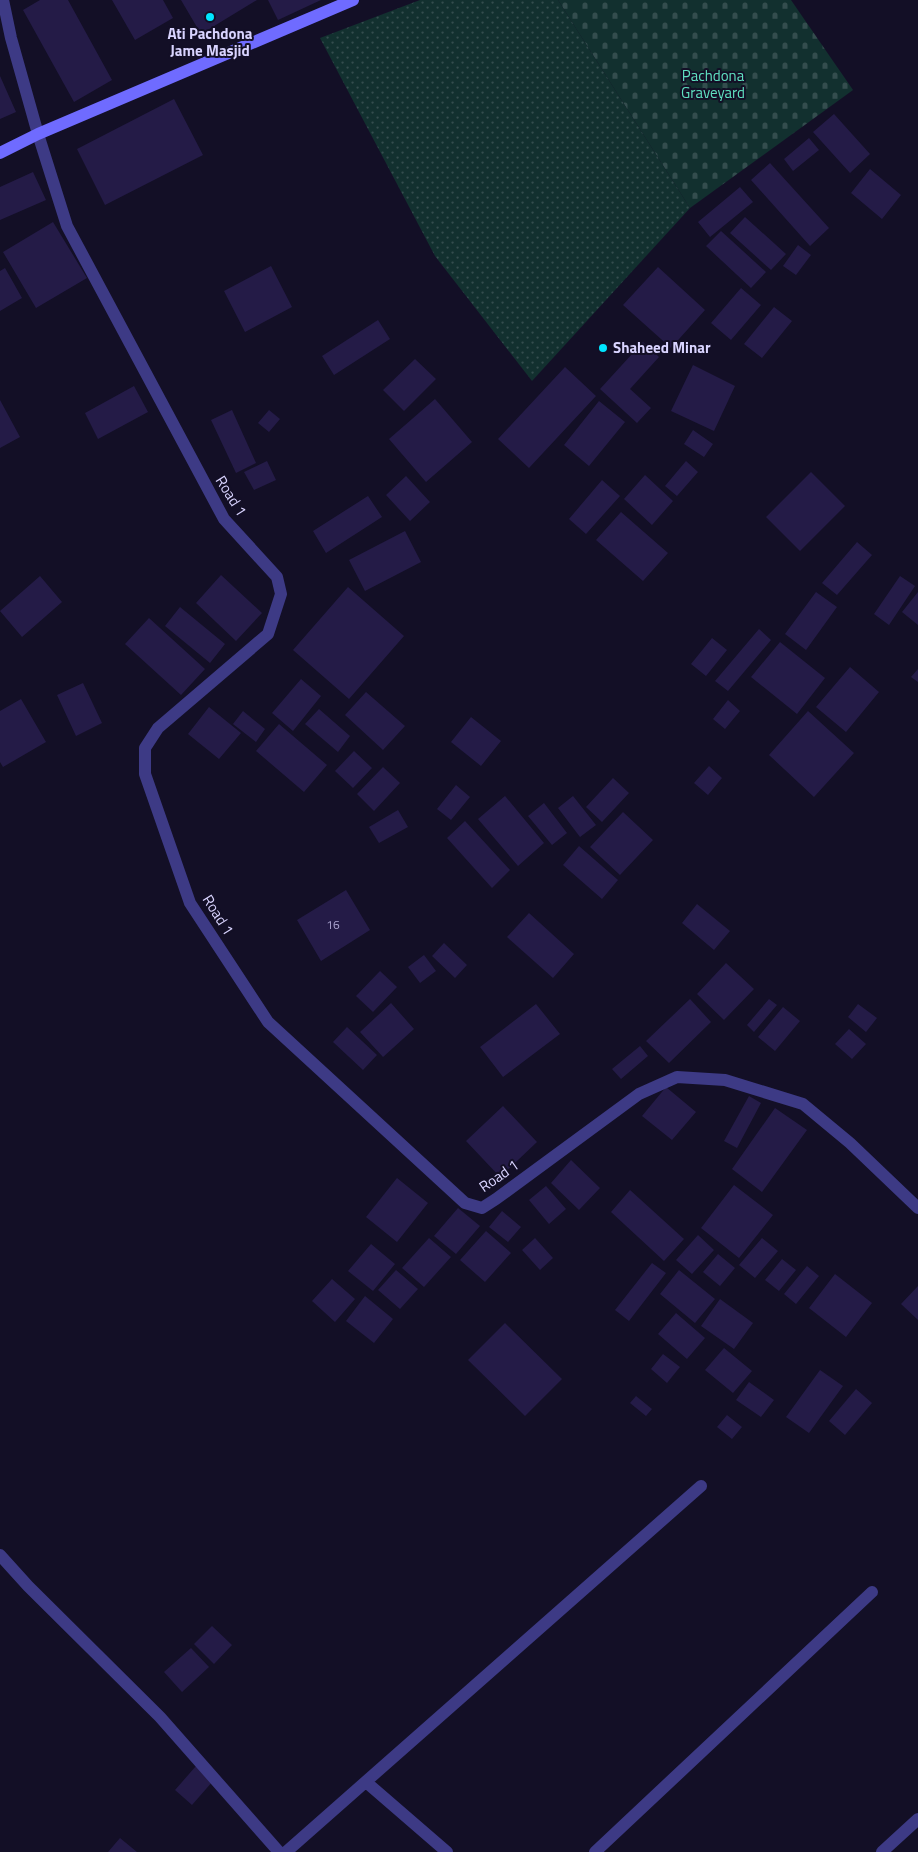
<svg xmlns="http://www.w3.org/2000/svg" width="918" height="1852" viewBox="0 0 918 1852" font-family="'Titillium Web',sans-serif">
<style>
.cemetery{fill:url(#cemetery-stones)}
.park{fill:url(#park-dots)}
.building{fill:#241b47}
.lines{fill:none;stroke-linecap:round;stroke-linejoin:round}
.street{stroke:#3d3a85;stroke-width:12}
.secondary{stroke:#6f6bff;stroke-width:12}
.poi-dot{fill:#00e5ff;stroke:#130f26;stroke-width:2}
.labels{text-anchor:middle;stroke-width:4;stroke-linejoin:round;paint-order:stroke}
.number-label{font-size:12px;fill:#aca6d1}
.poi-label{font-size:15px;font-weight:bold;fill:#d9d4ff;stroke:#130f26}
.park-label{font-size:15px;fill:#5fe0c0;stroke:#130f26}
.street-label{font-size:15px;fill:#d9d4ff;stroke:#130f26}
</style>
<defs>
<pattern id="cemetery-stones" width="16" height="16" patternUnits="userSpaceOnUse" patternTransform="scale(1.25)"><rect width="16" height="16" fill="#12302f"/><path d="M2 7V4a2 2 0 0 1 4 0v3zM10 15v-3a2 2 0 0 1 4 0v3z" fill="#344d4e"/></pattern>
<pattern id="park-dots" width="8" height="8" patternUnits="userSpaceOnUse" patternTransform="scale(1.25)"><rect width="8" height="8" fill="#12302f"/><path d="M2 2h.1M6 6h.1" fill="none" stroke="#344d4e" stroke-width="1.8" stroke-linecap="round"/></pattern>
</defs>
<rect width="100%" height="100%" fill="#130f26"/>
<!-- cemetery -->
<path class="cemetery" d="M558 0H791L853 90 690 208Z"/>
<!-- park -->
<path class="park" d="M420 0H558L690 208 532 381 435 256 320 38Z"/>
<!-- building -->
<path class="building" d="M40 0H68L112 80 74 102 23 10Z
M112 0H163L173 18 135 40Z
M181 0H257L201 34Z
M268 0H321L278 20Z
M0 76 16 112 0 119Z
M174 99 203 155 105 205 77 149Z
M834 114 870 154 850 173 813 132Z
M809 138 819 150 793 171 784 159Z
M770 163 829 228 810 246 751 180Z
M870 169 901 195 882 219 851 193Z
M33 172 46 200 0 220V187Z
M740 187 753 202 710 237 698 222Z
M745 217 786 254 771 270 730 233Z
M53 222 87 278 36 308 3 252Z
M721 231 766 272 751 288 706 246Z
M798 245 811 255 796 275 783 266Z
M271 266 292 307 245 332 224 291Z
M658 267 705 310 671 348 623 305Z
M5 268 22 298 0 311V271Z
M741 288 761 305 731 340 711 323Z
M774 307 792 321 762 358 744 344Z
M378 320 390 339 334 375 322 356Z
M643 342 659 357 630 389 651 408 637 423 600 389Z
M415 359 436 379 404 411 383 390Z
M693 365 735 386 714 431 671 411Z
M565 367 596 396 529 468 498 439Z
M134 386 148 412 98 439 85 413Z
M435 399 472 442 426 482 389 439Z
M0 400 20 437 0 448Z
M599 401 625 422 589 466 564 445Z
M232 410 256 463 236 473 211 420Z
M269 410 280 419 269 432 258 423Z
M693 430 713 444 704 457 684 444Z
M267 461 276 480 254 490 244 472Z
M686 461 698 472 677 496 665 486Z
M811 472 845 506 800 551 766 517Z
M645 475 673 501 652 525 624 499Z
M406 476 430 502 410 521 386 495Z
M602 480 620 496 586 534 569 519Z
M368 496 382 517 326 553 313 531Z
M621 512 668 553 643 581 596 540Z
M405 531 421 562 365 591 349 560Z
M857 542 872 555 837 595 822 583Z
M221 575 262 613 236 641 196 603Z
M40 576 62 602 22 637 0 611Z
M900 576 915 586 889 625 874 614Z
M348 587 404 636 349 699 293 650Z
M816 592 837 607 806 650 785 634Z
M918 592V625L902 612Z
M180 607 225 644 210 663 165 626Z
M149 618 205 669 181 695 125 644Z
M759 629 771 640 728 691 715 681Z
M712 638 727 650 706 676 691 664Z
M780 642 825 678 797 714 751 677Z
M850 667 879 692 846 732 816 707Z
M918 669V682L911 677Z
M301 679 321 696 293 731 272 713Z
M83 683 102 723 76 736 57 695Z
M366 692 405 726 383 750 345 715Z
M21 699 46 742 3 767 0 762V711Z
M728 700 740 711 725 729 713 719Z
M209 707 241 733 219 759 188 734Z
M319 709 350 736 338 752 305 724Z
M243 711 265 729 256 742 233 724Z
M808 711 854 753 814 797 769 755Z
M471 717 501 741 481 766 451 742Z
M279 724 327 765 304 792 256 751Z
M354 751 372 768 353 788 335 771Z
M709 766 722 778 708 795 694 783Z
M383 767 400 783 374 811 357 794Z
M613 778 629 793 602 822 586 807Z
M456 785 470 797 451 820 437 809Z
M505 796 544 843 518 866 478 819Z
M573 796 596 825 580 837 558 808Z
M544 803 567 833 552 845 528 816Z
M398 810 408 827 379 843 369 827Z
M623 812 653 840 620 875 590 847Z
M465 821 510 870 492 888 447 838Z
M579 846 618 880 602 899 563 865Z
M346 890 370 930 321 961 297 920Z
M697 904 730 931 714 950 682 923Z
M529 913 574 954 553 978 507 937Z
M444 943 467 965 455 978 432 956Z
M424 955 436 971 420 983 408 967Z
M726 963 754 989 724 1020 697 994Z
M380 971 397 987 373 1012 356 996Z
M690 999 711 1022 669 1063 646 1041Z
M769 999 777 1005 754 1032 747 1025Z
M391 1003 414 1029 383 1057 360 1032Z
M536 1004 560 1034 503 1077 480 1047Z
M858 1004 877 1018 866 1032 848 1017Z
M783 1007 800 1021 775 1051 758 1037Z
M347 1027 377 1055 363 1070 333 1042Z
M849 1029 866 1044 852 1059 835 1044Z
M640 1046 648 1056 621 1079 612 1069Z
M666 1087 696 1112 672 1140 642 1116Z
M749 1096 761 1103 737 1148 724 1141Z
M503 1106 537 1142 500 1177 466 1141Z
M775 1108 807 1130 762 1192 732 1169Z
M571 1160 600 1188 579 1210 551 1183Z
M397 1178 428 1203 397 1242 366 1217Z
M734 1185 773 1215 739 1258 701 1228Z
M546 1186 566 1209 549 1224 529 1200Z
M630 1190 684 1239 664 1261 611 1212Z
M458 1208 480 1226 456 1254 434 1236Z
M502 1211 521 1227 508 1242 489 1227Z
M486 1231 511 1253 485 1282 460 1260Z
M698 1235 714 1250 692 1274 676 1260Z
M429 1238 451 1257 424 1287 402 1268Z
M535 1238 553 1258 540 1270 522 1250Z
M762 1238 778 1251 755 1278 739 1265Z
M371 1244 395 1264 373 1291 348 1271Z
M718 1254 735 1268 720 1286 703 1272Z
M782 1259 796 1270 779 1291 765 1280Z
M652 1263 666 1273 629 1321 615 1310Z
M807 1266 819 1276 796 1304 784 1294Z
M396 1270 418 1289 400 1309 378 1290Z
M679 1270 715 1299 695 1323 660 1294Z
M835 1274 872 1303 846 1337 809 1308Z
M332 1279 355 1299 335 1322 312 1301Z
M918 1286V1320L901 1304Z
M365 1296 393 1319 374 1343 346 1321Z
M720 1299 753 1323 734 1349 701 1326Z
M676 1313 705 1338 687 1359 658 1334Z
M505 1323 562 1379 525 1416 468 1360Z
M724 1348 752 1371 733 1393 705 1370Z
M663 1354 680 1367 667 1383 651 1369Z
M820 1370 843 1386 809 1433 786 1417Z
M749 1382 774 1400 761 1417 736 1400Z
M856 1389 872 1403 845 1435 829 1421Z
M636 1396 652 1409 646 1416 630 1403Z
M727 1415 742 1427 732 1439 717 1427Z
M212 1626 232 1645 214 1664 194 1644Z
M191 1648 209 1667 182 1692 164 1672Z
M196 1766 213 1781 192 1805 175 1790Z
M120 1838 137 1852H108Z"/>
<g class="lines">
<!-- street -->
<path class="street" d="M3 0 11 38 38 134 67 226 224 519 277 577 281 594 268 634 158 728 145 748V774L190 903 268 1022 465 1203 482 1208 496 1199 639 1094 677 1077 725 1080 803 1104 850 1143 918 1208
M0 1555 28 1586 160 1717 279 1852
M366 1782 447 1852
M286 1852 701 1486
M595 1852 872 1592
M882 1852 918 1819"/>
<!-- secondary -->
<path class="secondary" d="M0 153 38 134 353 0"/>
</g>
<!-- markers -->
<g class="poi-dot">
<circle cx="210" cy="17" r="5"/>
<circle cx="603" cy="348" r="5"/>
</g>
<g class="labels">
<!-- number labels -->
<g class="number-label">
<text x="333" y="929">16</text>
</g>
<!-- poi labels -->
<g class="poi-label">
<text x="210" y="39">Ati Pachdona<tspan x="210" dy="17">Jame Masjid</tspan></text>
<text x="613" y="353" text-anchor="start">Shaheed Minar</text>
</g>
<!-- park labels -->
<g class="park-label">
<text x="713" y="81">Pachdona<tspan x="713" dy="17">Graveyard</tspan></text>
</g>
<!-- street labels -->
<g class="street-label">
<text transform="translate(231 496) rotate(58)" y="5">Road 1</text>
<text transform="translate(218 915) rotate(58)" y="5">Road 1</text>
<text transform="translate(499 1176) rotate(-35)" y="5">Road 1</text>
</g>
</g>
</svg>
